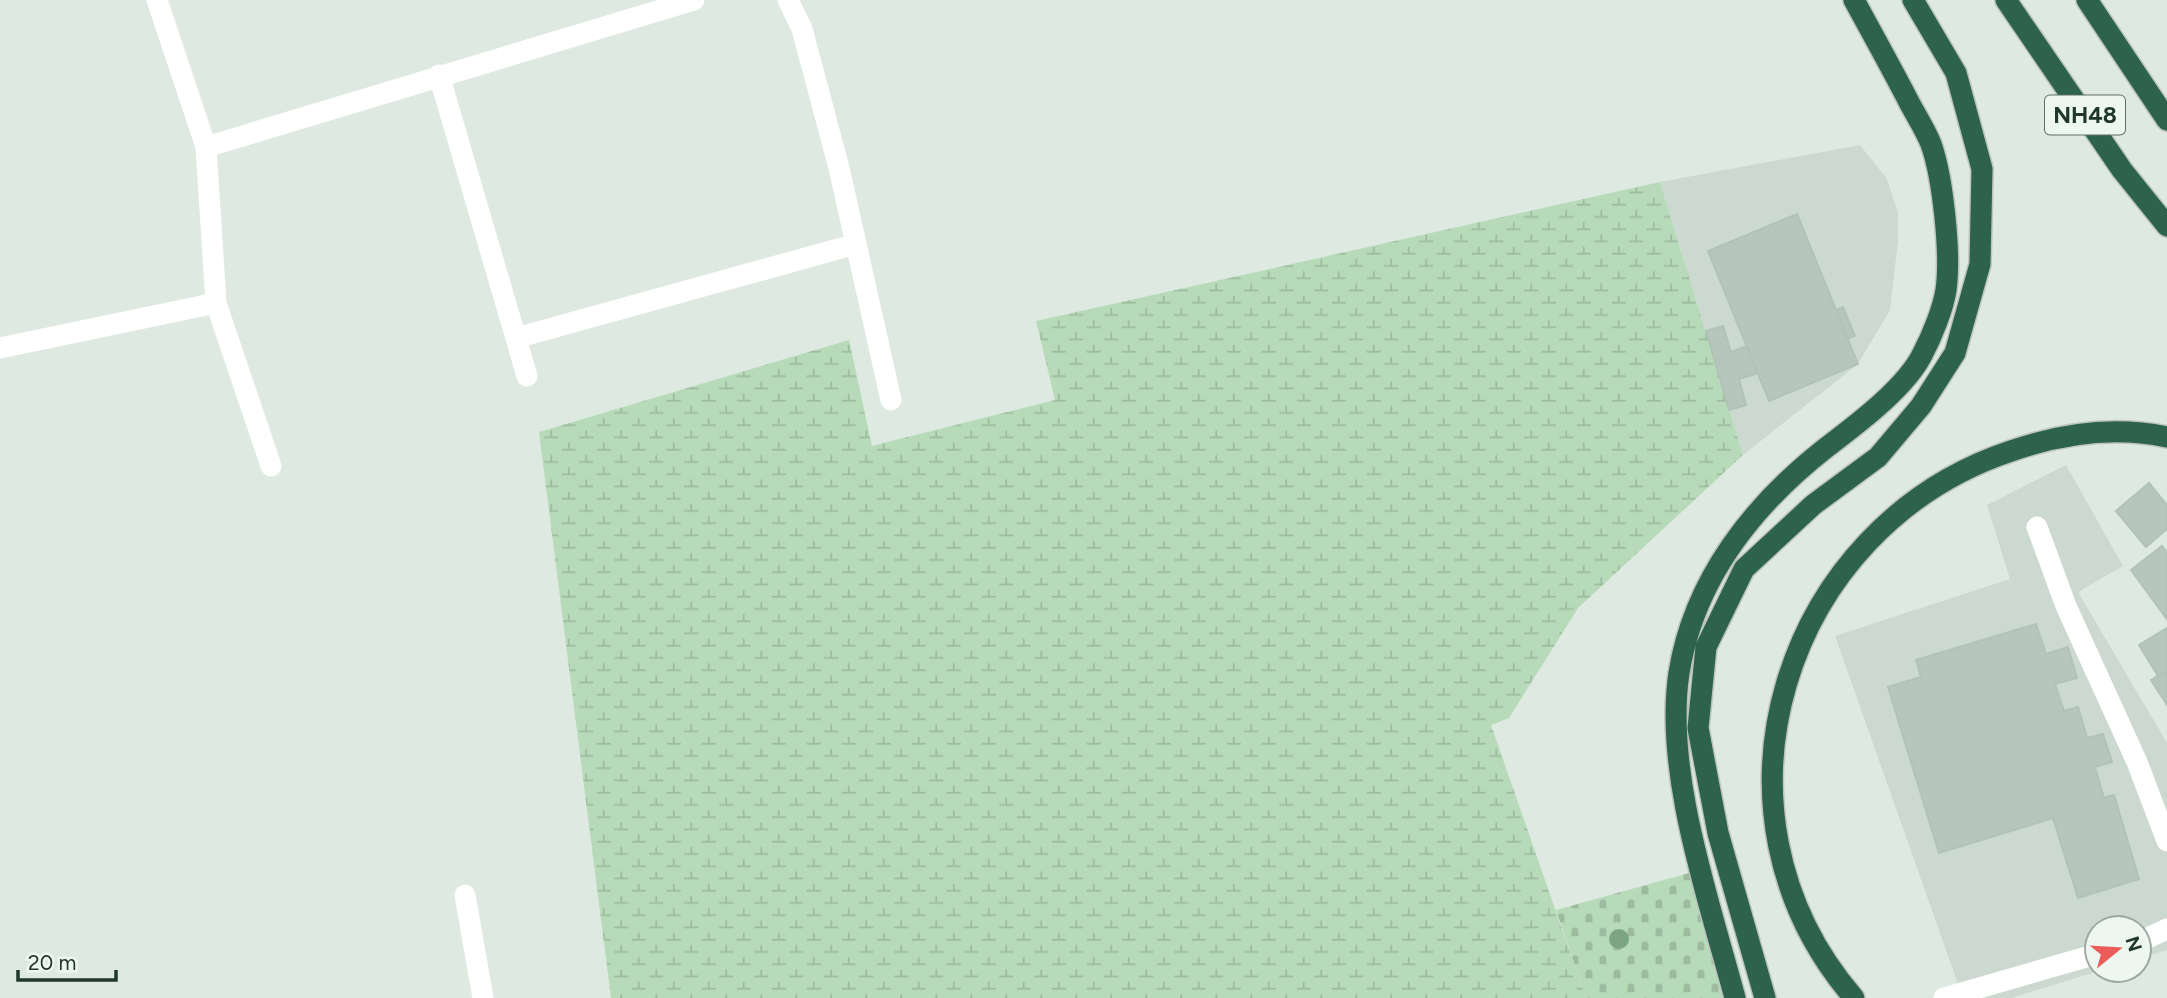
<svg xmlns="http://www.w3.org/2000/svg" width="2167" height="998" viewBox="0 0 2167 998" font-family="Figtree,sans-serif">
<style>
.built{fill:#ccd9d0}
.wetland{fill:url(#wetland-marsh)}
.cemetery{fill:url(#cemetery-stones)}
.building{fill:#b6c6bd;stroke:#b1c2b7;stroke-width:2}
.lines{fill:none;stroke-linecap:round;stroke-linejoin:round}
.highway-casing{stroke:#bcc3c0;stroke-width:24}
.minor{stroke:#fff;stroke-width:21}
.highway{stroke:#2d634c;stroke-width:21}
.tree{fill:#7ca584}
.labels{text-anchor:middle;stroke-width:6;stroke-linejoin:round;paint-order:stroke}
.shield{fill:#eef6f0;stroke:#5e7167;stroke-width:2}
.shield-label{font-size:23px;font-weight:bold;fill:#20382c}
</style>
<defs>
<pattern id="wetland-marsh" width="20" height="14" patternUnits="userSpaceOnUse" patternTransform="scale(1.75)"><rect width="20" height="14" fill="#b7dab9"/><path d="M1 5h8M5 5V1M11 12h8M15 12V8" fill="none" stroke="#9dbc9f"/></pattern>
<pattern id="cemetery-stones" width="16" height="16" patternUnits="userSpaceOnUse" patternTransform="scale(1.75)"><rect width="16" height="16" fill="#b7dab9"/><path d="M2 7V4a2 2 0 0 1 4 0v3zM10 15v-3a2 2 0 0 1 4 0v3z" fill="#9dbc9f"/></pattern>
</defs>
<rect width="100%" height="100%" fill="#dee9e2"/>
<!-- built -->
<path class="built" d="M1860 145 1887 179 1898 213V241L1890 310 1858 364 1743 455 1660 182Z
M2066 465 2123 566 2078 592 2167 743V950L2139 959V928H2097V970H2102L2011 998H1963L1835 636 2010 579 1987 505Z"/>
<!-- wetland -->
<path class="wetland" d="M1660 182 1743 455 1578 608 1509 718 1491 725 1586 998H611L539 432 849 340 872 446 1055 400 1036 321Z"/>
<!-- cemetery -->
<path class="cemetery" d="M1689 873 1723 998H1586L1556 910Z"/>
<!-- building -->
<path class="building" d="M1797 214 1858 364 1769 401 1708 251Z
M1843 307 1855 336 1847 339 1836 310Z
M1723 326 1731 352 1747 346 1758 373 1739 379 1746 405 1729 410 1706 331Z
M2149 483 2167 505V529L2146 547 2116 511Z
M2162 546 2167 552 2166 618 2131 570Z
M2036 624 2046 654 2068 647 2077 678 2055 684 2064 711 2078 707 2087 738 2103 734 2112 762 2095 767 2104 798 2114 795 2139 879 2078 898 2053 818 1939 853 1888 687 1921 677 1916 660Z
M2167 628V670L2158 676 2139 645Z
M2167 670V705L2151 680Z"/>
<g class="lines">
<!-- highway casing -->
<g class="highway-casing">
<path id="highway" d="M2006 0 2122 170 2167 226
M2087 0 2167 120
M1735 998C1709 900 1664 772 1679 673 1694 579 1754 504 1827 447 1856 425 1907 387 1923 353 1932 336 1943 309 1946 290 1951 254 1943 178 1931 144 1926 131 1917 117 1910 104 1892 69 1873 35 1854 0
M1765 998 1718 833 1698 728 1706 647 1744 569 1813 505 1878 457 1921 406 1955 353 1980 264 1982 169 1956 73 1913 0
M1854 998C1693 812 1783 527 2011 451 2060 434 2115 426 2167 437"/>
</g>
<!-- minor -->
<path class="minor" d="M157 0 206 147 216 303 271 466
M788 0 802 29 839 168 891 400
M439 75 527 376
M206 147 694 0
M516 338 856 244
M0 348 216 303
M2037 527 2066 606 2137 762 2167 841
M465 895 483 998
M2139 942 2167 929
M1944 998 2097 954"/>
<!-- highway -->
<use href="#highway" class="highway"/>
</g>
<!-- trees -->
<circle class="tree" cx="1619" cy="939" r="10"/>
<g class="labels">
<!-- shield labels -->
<rect class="shield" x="2045" y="95.5" width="80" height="39" rx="5"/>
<g class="shield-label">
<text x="2085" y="123">NH48</text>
</g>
</g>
<!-- north arrow -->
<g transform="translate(2118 949) rotate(72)"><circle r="33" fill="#eef6f0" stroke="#9caaa2" stroke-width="2"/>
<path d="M0-5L12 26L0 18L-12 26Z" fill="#ec5d59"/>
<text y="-10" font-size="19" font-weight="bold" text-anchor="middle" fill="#20382c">N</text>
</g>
<!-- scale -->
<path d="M18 970v10h98v-10" fill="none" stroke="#20382c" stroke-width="3.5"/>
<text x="28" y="970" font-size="21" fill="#20382c" stroke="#eef6f0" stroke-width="5" paint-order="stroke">20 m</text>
</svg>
